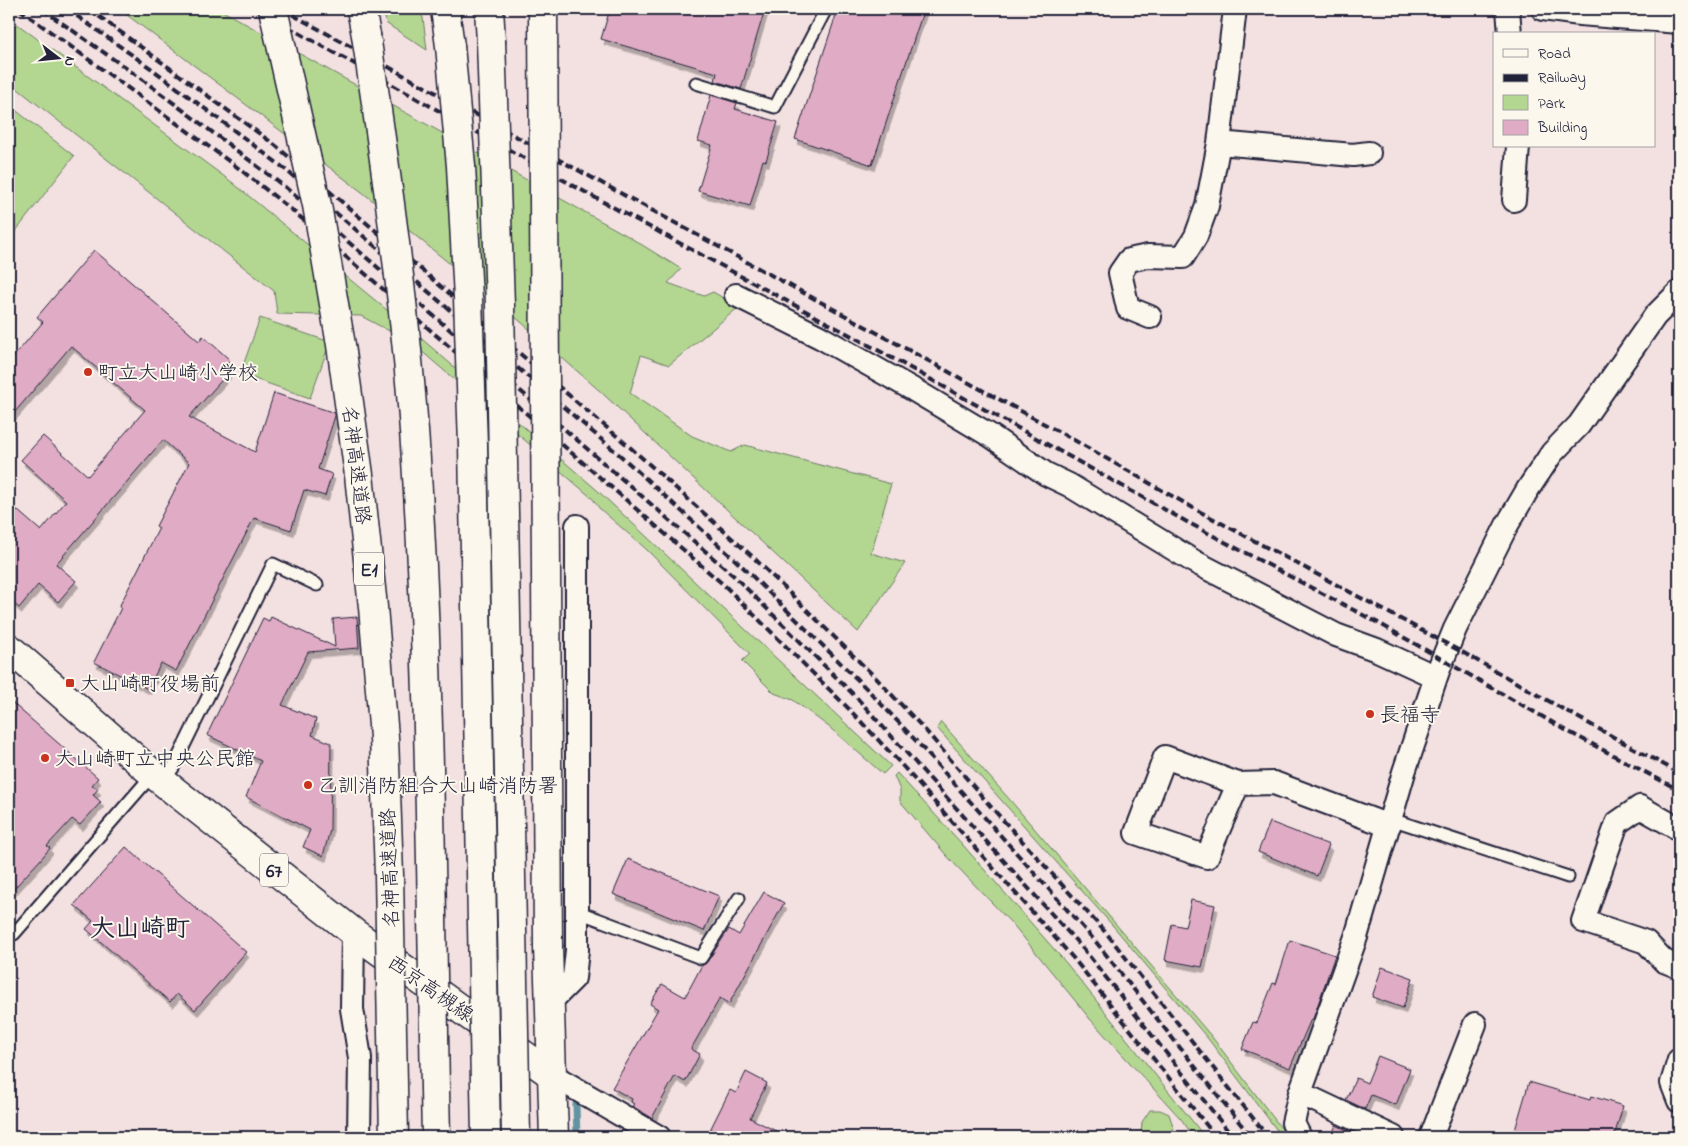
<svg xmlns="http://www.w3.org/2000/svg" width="1688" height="1146" viewBox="0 0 1688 1146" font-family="'Indie Flower','Klee One',sans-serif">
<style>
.green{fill:#b3d690;stroke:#6a7c66}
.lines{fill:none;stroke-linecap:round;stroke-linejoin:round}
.stream{stroke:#6394a3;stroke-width:7}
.building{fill:#e0abc4;stroke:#22223b;filter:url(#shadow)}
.service-casing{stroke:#22223b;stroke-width:15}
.minor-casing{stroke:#22223b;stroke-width:26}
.tertiary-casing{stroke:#22223b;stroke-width:31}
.primary-casing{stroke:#22223b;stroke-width:31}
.motorway-casing{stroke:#22223b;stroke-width:31}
.service{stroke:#fbf7ec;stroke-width:11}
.minor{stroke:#fbf7ec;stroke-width:22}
.tertiary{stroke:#fbf7ec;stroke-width:28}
.primary{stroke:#fbf7ec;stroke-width:28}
.motorway{stroke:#fbf7ec;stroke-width:28}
.rail{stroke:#22223b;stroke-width:4;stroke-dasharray:8 4;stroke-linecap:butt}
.tertiary-bridge-casing{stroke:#22223b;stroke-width:31;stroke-linecap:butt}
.motorway-bridge-casing{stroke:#22223b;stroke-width:31;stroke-linecap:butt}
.tertiary-bridge{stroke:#fbf7ec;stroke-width:28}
.motorway-bridge{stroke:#fbf7ec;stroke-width:28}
.poi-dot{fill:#c8321e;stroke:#fbf7ec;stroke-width:2}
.labels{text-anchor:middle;stroke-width:4;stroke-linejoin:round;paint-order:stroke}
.shield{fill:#fbf7ec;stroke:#636270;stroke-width:1}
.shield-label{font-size:19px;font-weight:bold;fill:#22223b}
.poi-label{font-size:20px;fill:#22223b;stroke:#fbf7ec;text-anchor:start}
.street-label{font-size:20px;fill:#22223b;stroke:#fbf7ec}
.district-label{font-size:25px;font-weight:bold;fill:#22223b;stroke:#fbf7ec}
</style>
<defs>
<filter id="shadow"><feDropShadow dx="3" dy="5.5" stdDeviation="0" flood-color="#0004"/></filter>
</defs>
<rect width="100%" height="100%" fill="#f3e0e0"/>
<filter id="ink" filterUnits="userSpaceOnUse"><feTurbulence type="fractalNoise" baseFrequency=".02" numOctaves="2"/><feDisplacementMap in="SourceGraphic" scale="10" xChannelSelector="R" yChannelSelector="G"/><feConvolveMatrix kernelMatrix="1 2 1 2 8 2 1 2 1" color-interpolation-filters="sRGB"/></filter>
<g filter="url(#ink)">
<!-- green -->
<path class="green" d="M119 9H219L626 235 681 269 668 283 704 296 713 292 739 307 669 365 641 355 630 393 692 436 731 452 745 445 891 484 871 553 905 563 858 632 601 392 521 322 362 192Z
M382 9H419L423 18 427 50 387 24Z
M9 18 233 183 416 334 597 490 891 766 883 774 829 727 793 700 774 693 742 661 750 654 646 549 599 508 593 499 412 343 361 316 277 314 274 291 9 82Z
M9 105 74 156 9 240Z
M260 318 330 342 310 398 240 374Z
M941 722 1010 800 1212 1037 1288 1137H1282L1209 1040 1114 927 937 728Z
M897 773 962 844 1067 964 1205 1137H1194L1181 1119 1090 1019 1015 927 947 856 900 801V790L894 776Z
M1150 1110H1160L1169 1114 1174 1129 1166 1133 1164 1137H1141L1142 1122Z"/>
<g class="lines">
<!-- stream -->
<path class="stream" d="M576 1105 577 1137"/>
</g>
<!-- building -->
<path class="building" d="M610 9H765L741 89 715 81 717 73 601 39Z
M838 9H924L872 165 795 139Z
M711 95 737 103 735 109 778 122 766 161 763 160 750 206 698 191 712 145 698 141Z
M94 250 199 341 203 336 230 360 222 369 228 373 189 417 255 452 274 393 335 413V416L318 469 332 474 325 496 304 490 291 530 254 518 176 671 161 663 148 689 94 662 121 608 119 607 159 528 156 526 189 463 163 440 56 564 76 581 58 602 38 585 19 608 9 599V503L41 531 66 501 21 460 43 436 88 476 145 410 71 346 9 419V362L43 322 37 317Z
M271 617 335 647 333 619 357 617 359 648 308 652 282 705 316 719 312 735 331 743 330 830 323 856 303 847 310 830 246 797 261 761 207 735 263 618 269 621Z
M9 700 98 778 92 785 98 789 93 795 101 802 80 825 72 819 47 846 50 848 41 859 9 894Z
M1270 822 1329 845 1317 876 1258 852Z
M126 847 246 952 195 1010 177 994 170 1002 86 929 93 921 74 905Z
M628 859 719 896 704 931 613 894Z
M764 892 784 903 729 1004 720 998 691 1049 700 1054 685 1082 675 1076 652 1118 632 1106 634 1104 631 1102 632 1099 612 1088 658 1009 650 1004 662 984 685 997 702 965 707 962 729 929 739 935Z
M1191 900 1215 905 1202 967 1165 960 1172 924 1185 927Z
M1290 940 1335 955 1313 1019H1311L1290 1068 1242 1049 1253 1022 1257 1023 1273 983 1276 984Z
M1382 967 1413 978 1403 1008 1372 997Z
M1378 1056 1410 1069 1396 1105 1371 1095 1365 1109 1346 1100 1356 1078 1367 1083Z
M746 1072 767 1083 750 1118 788 1137H721L709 1132 730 1090 736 1093Z
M1529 1082 1590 1100 1591 1096 1623 1106 1614 1137H1513Z
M1336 1125 1355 1134 1353 1137H1331Z"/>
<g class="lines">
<!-- service casing -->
<g class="service-casing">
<path id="service" d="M696 83 775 107 826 9
M162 782 173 768 273 564 317 585
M1391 819 1568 877
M576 911 701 958 739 898
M14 934 153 774"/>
</g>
<!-- minor casing -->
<g class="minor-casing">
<path id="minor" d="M1508 9 1510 34
M1543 9 1580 14 1679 22
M1219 143 1353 155 1369 153
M1514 200 1518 146
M736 295 820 337 914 390 991 436 1046 474 1069 485 1195 562 1336 635 1377 650 1436 677
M1150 317 1128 308 1120 273 1129 260 1148 256 1183 257 1196 236 1207 206 1219 143 1235 9
M1238 784 1207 857 1136 833 1165 757 1238 784 1274 783 1389 826
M1679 829 1640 807 1617 823 1583 921 1646 942 1664 961 1679 967
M353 932 352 1009 360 1058 359 1137
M550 1002 574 978 577 950V526
M1679 1060 1672 1083 1679 1101
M552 1075 659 1137
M1300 1093 1393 1137
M1300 1137 1293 1123 1300 1093 1356 937 1404 772 1438 671 1455 629 1507 525 1528 489 1552 453 1579 425 1655 316 1679 292
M1431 1137 1475 1024"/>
</g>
<!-- tertiary casing -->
<g class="tertiary-casing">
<path id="tertiary" d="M548 947 552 1075"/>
</g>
<!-- primary casing -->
<g class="primary-casing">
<path id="primary" d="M9 648 153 774 353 932 552 1075 554 1137"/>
</g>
<!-- motorway casing -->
<g class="motorway-casing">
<path id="motorway" d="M361 9 366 35
M445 9 450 46
M489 9 491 41"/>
</g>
<!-- service -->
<use href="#service" class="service"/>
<!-- minor -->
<use href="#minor" class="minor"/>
<!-- tertiary -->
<use href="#tertiary" class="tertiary"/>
<!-- primary -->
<use href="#primary" class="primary"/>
<!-- motorway -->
<use href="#motorway" class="motorway"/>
<!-- rail -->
<path class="rail" d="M19 9 237 167 292 210 725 586 849 709 899 762 1074 959 1216 1137
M42 9 143 80 285 187 734 576 858 699 1085 951 1233 1137
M67 9 152 69 280 165 622 457 743 567 868 690 917 742 1096 942 1251 1137
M89 9 275 145 632 449 753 557 878 680 926 731 992 808 1107 934 1268 1137
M256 9 594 197 876 349 1187 522 1382 625 1571 733 1679 790
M282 9 1074 440 1195 509 1462 652 1577 717 1679 773"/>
<!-- tertiary-bridge casing -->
<g class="tertiary-bridge-casing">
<path id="tertiary-bridge" d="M543 9 548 947"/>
</g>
<!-- motorway-bridge casing -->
<g class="motorway-bridge-casing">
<path id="motorway-bridge" d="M273 9 317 205 341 345 359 475 373 607 384 737 389 875 394 1137
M366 35C387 176 407 317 416 460 431 685 431 911 436 1137
M491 41 500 305 516 1137
M450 46 461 166 468 298 473 445 486 1137"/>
</g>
<!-- tertiary-bridge -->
<use href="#tertiary-bridge" class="tertiary-bridge"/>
<!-- motorway-bridge -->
<use href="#motorway-bridge" class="motorway-bridge"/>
</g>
</g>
<!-- markers -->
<g class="poi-dot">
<circle cx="88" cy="372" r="5"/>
<rect x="65" y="678" width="10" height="10" rx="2.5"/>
<circle cx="1370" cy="714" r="5"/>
<circle cx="45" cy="758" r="5"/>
<circle cx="308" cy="785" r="5"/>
</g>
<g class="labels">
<!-- shield labels -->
<g class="shield">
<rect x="354" y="552.5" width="30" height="33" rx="4"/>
<rect x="260" y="853.5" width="28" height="33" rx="4"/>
</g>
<g class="shield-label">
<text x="369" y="576">E1</text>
<text x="274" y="877">67</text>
</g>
<!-- poi labels -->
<g class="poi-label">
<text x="98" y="379">町立大山崎小学校</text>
<text x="80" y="690">大山崎町役場前</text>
<text x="1380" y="721">長福寺</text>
<text x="55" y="765">大山崎町立中央公民館</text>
<text x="318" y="792">乙訓消防組合大山崎消防署</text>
</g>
<!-- street labels -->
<g class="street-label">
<text transform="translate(357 465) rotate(83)" y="7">名神高速道路</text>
<text transform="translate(389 868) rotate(-92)" y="7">名神高速道路</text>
<text transform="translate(431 988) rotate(35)" y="7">西京高槻線</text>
</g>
<!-- district labels -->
<g class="district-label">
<text x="140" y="936">大山崎町</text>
</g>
</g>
<!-- margin -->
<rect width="1688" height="1146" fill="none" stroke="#fbf7ec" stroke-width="30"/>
<rect x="15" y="15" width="1658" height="1116" fill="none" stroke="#22223b" stroke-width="2" filter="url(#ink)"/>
<!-- legend -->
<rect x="1493" y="32" width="162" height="115" fill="#fbf7ec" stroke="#a4a2a5"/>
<rect x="1503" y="49" width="25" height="8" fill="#fbf7ec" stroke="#a4a2a5"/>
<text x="1538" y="58" font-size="15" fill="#22223b">Road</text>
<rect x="1503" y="74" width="25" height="8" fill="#22223b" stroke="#a4a2a5"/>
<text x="1538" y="82" font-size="15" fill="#22223b">Railway</text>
<rect x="1503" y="95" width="25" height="15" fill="#b3d690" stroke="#a4a2a5"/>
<text x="1538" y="108" font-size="15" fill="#22223b">Park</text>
<rect x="1503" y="120" width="25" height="15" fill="#e0abc4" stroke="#a4a2a5"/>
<text x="1538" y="132" font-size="15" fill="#22223b">Building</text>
<!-- north arrow -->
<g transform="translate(58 58) rotate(106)" stroke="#fbf7ec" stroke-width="4" paint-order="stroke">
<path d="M0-4L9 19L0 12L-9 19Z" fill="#22223b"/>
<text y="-8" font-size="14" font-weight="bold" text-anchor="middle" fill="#22223b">N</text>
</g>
</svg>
